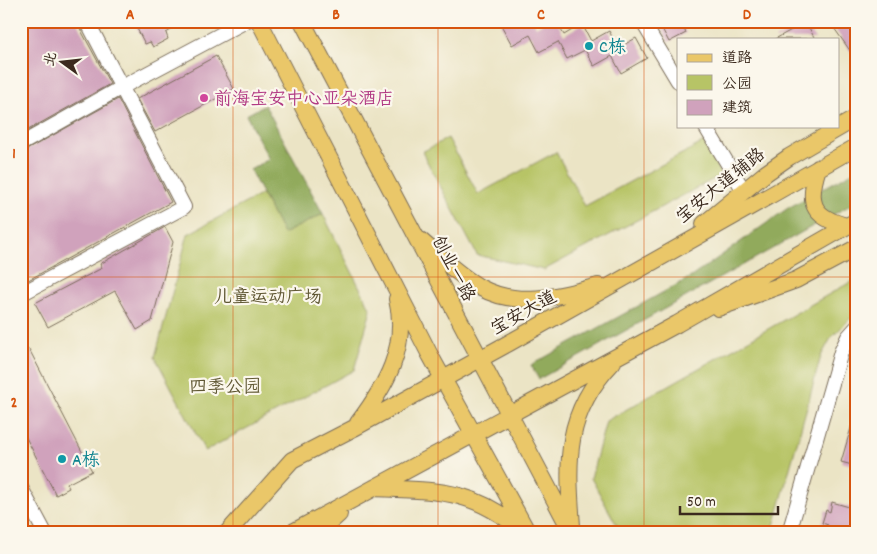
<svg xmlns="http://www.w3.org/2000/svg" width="877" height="554" viewBox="0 0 877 554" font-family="Dekko,'LXGW WenKai TC',sans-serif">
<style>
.green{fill:#b7c466;stroke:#797742}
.forest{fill:#91aa5b;stroke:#666a3c}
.building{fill:#d0a2bc}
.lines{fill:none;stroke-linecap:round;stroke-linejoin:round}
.minor-casing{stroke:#796b58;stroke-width:16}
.major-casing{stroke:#796b58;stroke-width:18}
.minor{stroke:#fff;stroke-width:14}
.major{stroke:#eac769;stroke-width:16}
.grid{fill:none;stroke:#d7540e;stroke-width:1;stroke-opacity:0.55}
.culture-dot{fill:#0f9aa8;stroke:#fbf7ec;stroke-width:2}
.hotel-dot{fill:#d1479c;stroke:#fbf7ec;stroke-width:2}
.labels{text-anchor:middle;stroke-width:4.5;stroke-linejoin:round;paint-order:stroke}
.culture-label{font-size:18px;fill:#0d838f;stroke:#fbf7ec;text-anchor:start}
.hotel-label{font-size:18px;fill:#b23c85;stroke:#fbf7ec;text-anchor:start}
.street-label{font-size:18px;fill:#3b2a1e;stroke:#fbf7ec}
.park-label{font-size:18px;fill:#605834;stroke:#fbf7ec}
.neatline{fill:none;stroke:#d7540e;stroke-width:2}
.grid-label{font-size:16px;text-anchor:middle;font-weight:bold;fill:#d7540e}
</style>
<rect width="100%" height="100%" fill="#fbf7ec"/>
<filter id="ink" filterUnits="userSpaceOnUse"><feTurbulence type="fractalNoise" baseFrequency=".02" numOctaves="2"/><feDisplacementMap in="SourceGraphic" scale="10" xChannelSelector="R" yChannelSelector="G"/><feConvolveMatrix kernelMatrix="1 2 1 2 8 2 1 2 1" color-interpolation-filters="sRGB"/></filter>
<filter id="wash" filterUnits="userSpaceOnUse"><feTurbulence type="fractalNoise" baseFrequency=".0096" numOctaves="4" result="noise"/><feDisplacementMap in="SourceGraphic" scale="20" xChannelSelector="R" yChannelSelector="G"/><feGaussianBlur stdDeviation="1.12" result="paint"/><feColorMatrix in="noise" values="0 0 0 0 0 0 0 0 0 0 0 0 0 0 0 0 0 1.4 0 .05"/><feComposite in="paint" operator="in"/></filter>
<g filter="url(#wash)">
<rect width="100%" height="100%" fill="#ebe4c5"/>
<!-- green -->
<path class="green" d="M448 138 478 194 556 152 585 206 704 142 721 175 544 270 477 255 422 152Z
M262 194 283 234 323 214 371 310 354 370 205 451 155 357 188 234Z
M856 279V313L831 338 821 356 772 533H621L591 478 606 421Z"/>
<!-- forest -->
<path class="forest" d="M265 105 323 214 283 234 250 170 269 159 246 115Z
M856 170V202L539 379 531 365 691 277 788 208Z"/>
<g id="blocks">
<!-- building -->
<path class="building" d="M21 21H76L110 84 21 134Z
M133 21H166L171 30 166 33 168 39 153 47 150 42 145 44Z
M507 21H533L536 27 546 21H556L564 35 582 24 591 41 609 31 618 48 636 38 647 58 621 73 612 56 594 66 585 50 567 59 558 42 539 52 530 35 512 45 501 25Z
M658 21H680L686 33 669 42Z
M829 21H856V59Z
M806 22 815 39H775Z
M216 56 234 89 155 132 137 99Z
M118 99 171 202 21 284V153Z
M165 227 173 242 152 321 137 330 115 291 48 327 35 303 102 268 100 264Z
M29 349 92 471 67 484 69 488 56 495 21 428V353Z
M853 421 856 422V466L841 462Z
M832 502 849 507 856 505V533H826L828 525 822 523 826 510 830 512Z"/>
</g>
</g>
<g filter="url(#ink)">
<use href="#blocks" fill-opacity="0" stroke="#796b58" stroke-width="1"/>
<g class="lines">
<!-- minor casing -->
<g class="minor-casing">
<path id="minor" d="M642 21 678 81
M705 126 744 191
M21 144 122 87 246 21
M21 294 184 207 87 21
M21 488 45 533
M789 533 841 352 848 337 856 328"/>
</g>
<!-- major casing -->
<g class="major-casing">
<path id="major" d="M259 21 430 355 528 533
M302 21 572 533
M818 168C807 202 811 217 847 226
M704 224 766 173 789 157 856 118
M420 240C439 256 459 276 481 288 518 308 560 296 598 286
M718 308 796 280 856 248
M358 423C385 387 409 347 397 299
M374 488C436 491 474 488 523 532
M572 526C567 460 564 413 613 362
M227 533 292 460 354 428 509 343 856 147
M291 533 677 324 856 221
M318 533 339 514"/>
</g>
<!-- minor -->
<use href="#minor" class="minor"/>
<!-- major -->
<use href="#major" class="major"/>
</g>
</g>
<!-- grid -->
<path class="grid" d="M233 21V533M438 21V533M644 21V533M21 277H856"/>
<!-- markers -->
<g class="culture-dot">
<circle cx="589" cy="46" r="5"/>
<circle cx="62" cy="459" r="5"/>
</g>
<circle class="hotel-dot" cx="204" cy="98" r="5"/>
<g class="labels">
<!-- culture labels -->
<g class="culture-label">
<text x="599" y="52">C栋</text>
<text x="72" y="465">A栋</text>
</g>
<!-- hotel labels -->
<g class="hotel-label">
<text x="214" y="104">前海宝安中心亚朵酒店</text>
</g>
<!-- street labels -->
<g class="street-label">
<text transform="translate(720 185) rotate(-39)" y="6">宝安大道辅路</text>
<text transform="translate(454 268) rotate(62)" y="6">创业一路</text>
<text transform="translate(523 312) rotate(-29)" y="6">宝安大道</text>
</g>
<!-- park labels -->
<g class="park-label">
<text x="268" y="302">儿童运动广场</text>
<text x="225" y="392">四季公园</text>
</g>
</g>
<!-- margin -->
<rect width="877" height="554" fill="none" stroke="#fbf7ec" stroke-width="55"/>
<!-- legend -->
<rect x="677" y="38" width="162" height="90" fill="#fbf7ec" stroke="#aea59a"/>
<rect x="687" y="54" width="25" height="8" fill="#eac769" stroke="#aea59a"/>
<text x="722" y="62" font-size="15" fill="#3b2a1e">道路</text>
<rect x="687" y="75" width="25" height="15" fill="#b7c466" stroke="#aea59a"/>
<text x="722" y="88" font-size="15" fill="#3b2a1e">公园</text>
<rect x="687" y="100" width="25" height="15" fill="#d0a2bc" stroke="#aea59a"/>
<text x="722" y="112" font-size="15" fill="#3b2a1e">建筑</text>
<!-- north arrow -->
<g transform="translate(62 62) rotate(285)" stroke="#fbf7ec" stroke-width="4" paint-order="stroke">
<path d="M0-4L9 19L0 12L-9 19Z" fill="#3b2a1e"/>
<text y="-8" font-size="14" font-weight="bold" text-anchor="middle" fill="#3b2a1e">北</text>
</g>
<!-- scale -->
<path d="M680 506v8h98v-8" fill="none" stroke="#3b2a1e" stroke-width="2.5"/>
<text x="687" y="506" font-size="15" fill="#3b2a1e" stroke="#fbf7ec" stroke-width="4" paint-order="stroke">50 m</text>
<rect x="28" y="28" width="822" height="498" class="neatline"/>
<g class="grid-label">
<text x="130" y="19">A</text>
<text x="336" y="19">B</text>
<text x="541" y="19">C</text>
<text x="747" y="19">D</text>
<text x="14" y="158">1</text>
<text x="14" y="407">2</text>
</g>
</svg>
